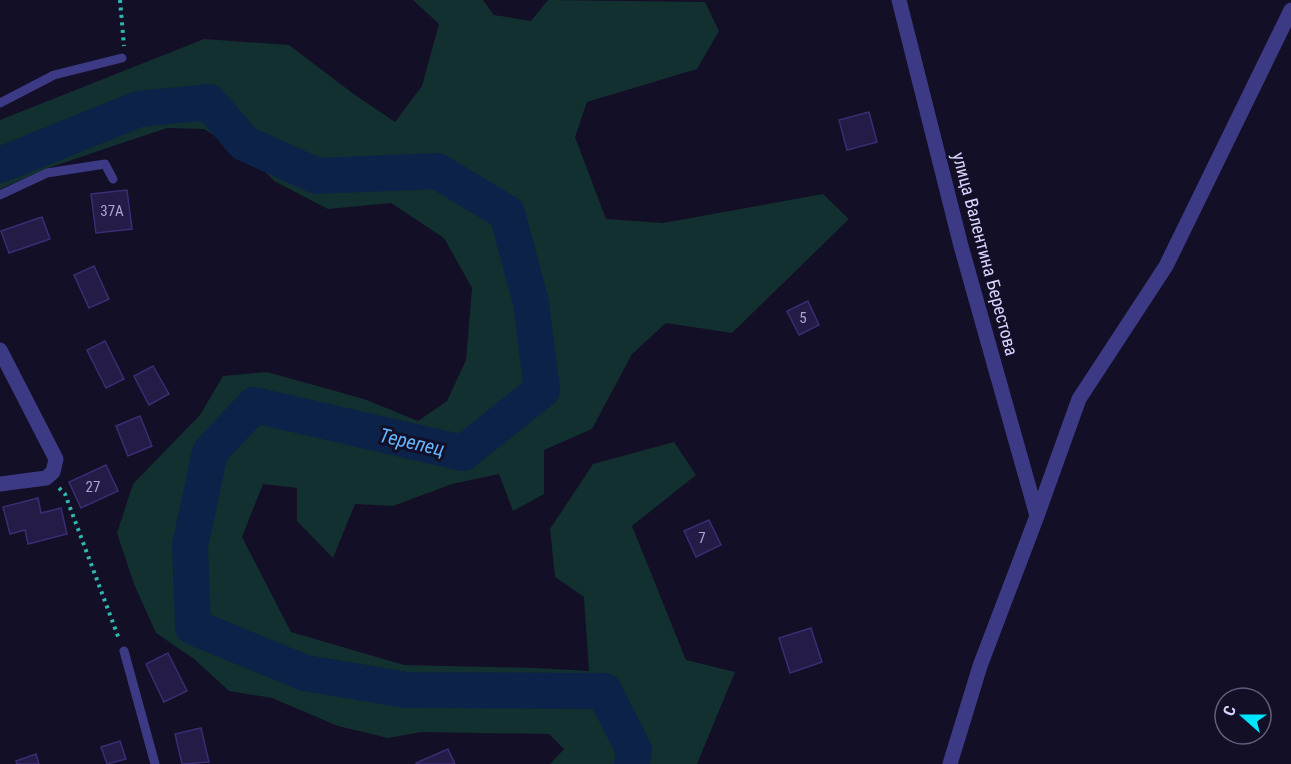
<svg xmlns="http://www.w3.org/2000/svg" width="1291" height="764" viewBox="0 0 1291 764" font-family="'Roboto Condensed',sans-serif">
<style>
.green{fill:#12302f}
.lines{fill:none;stroke-linecap:round;stroke-linejoin:round}
.river{stroke:#0c2248;stroke-width:36}
.building{fill:#241b47;stroke:#3b2d73;stroke-width:1.5}
.path{stroke:#2fb8b0;stroke-width:4;stroke-dasharray:3 4.5;stroke-linecap:butt}
.lane{stroke:#3d3a85;stroke-width:9}
.street{stroke:#3d3a85;stroke-width:15}
.labels{text-anchor:middle;stroke-width:6;stroke-linejoin:round;paint-order:stroke}
.number-label{font-size:15px;fill:#aca6d1}
.street-label{font-size:18px;fill:#d9d4ff;stroke:#130f26}
.water-label{font-size:20px;font-style:italic;fill:#62b6ff;stroke:#130f26}
</style>
<rect width="100%" height="100%" fill="#130f26"/>
<!-- green -->
<path class="green" d="M413 0H483L494 15 531 21 548 0 705 2 719 31 697 69 587 102 575 137 606 219 663 223 823 194 849 219 732 333 666 323 632 354 592 429 544 450V494L513 511 499 474 452 484 393 506 355 504 333 558 297 521V488L263 484 242 537 291 632 404 665 536 668 589 671 584 597 555 577 550 529 593 464 674 442 696 475 632 526 686 660 735 672 697 764H550L564 749 549 734 421 732 388 738 338 726 272 698 229 691 194 659 156 633 134 584 117 533 133 484 200 415 223 376 267 372 364 399 418 421 447 401 466 360 472 288 444 238 391 203 328 209 274 181 251 157 204 129 167 128 48 168 0 189V120L204 39 289 45 355 95 395 122 422 86 439 24Z"/>
<g class="lines">
<!-- river -->
<path class="river" d="M0 165 139 109 209 102 244 143 317 176 437 171 507 213 531 303 542 390 463 453 254 405 210 452 190 546 193 627 305 673 406 690 604 691 634 750 632 764"/>
</g>
<!-- building -->
<path class="building" d="M869 112 877 142 847 150 839 120Z
M127 190 132 229 96 233 91 194Z
M42 217 50 239 9 253 1 231Z
M94 266 109 299 89 308 74 275Z
M808 301 819 325 799 335 787 311Z
M105 341 124 379 106 388 87 350Z
M153 366 169 394 149 405 134 376Z
M140 416 152 446 128 456 116 426Z
M106 465 118 491 81 508 69 482Z
M38 498 41 513 61 508 67 534 28 544 25 530 10 534 3 507Z
M709 520 721 545 696 557 684 531Z
M811 628 822 662 790 673 779 638Z
M168 653 187 691 164 702 146 664Z
M201 728 209 762 182 764 175 734Z
M120 741 126 759 107 764 101 747Z
M448 749 455 764H417L416 763Z
M36 754 39 764H17L16 761Z"/>
<g class="lines">
<!-- path -->
<path class="path" d="M120 0 124 46
M59 488 65 494 119 639"/>
<!-- lane -->
<path class="lane" d="M0 103 54 75 122 58
M0 195 47 173 105 164 113 179
M124 651 155 764"/>
<!-- street -->
<path class="street" d="M899 0 961 246 1037 516
M0 350 56 459 53 472 46 478 0 484
M950 764 980 666 1037 516 1079 399 1166 266 1291 10"/>
</g>
<g class="labels">
<!-- number labels -->
<g class="number-label">
<text x="112" y="216">37А</text>
<text x="803" y="323">5</text>
<text x="93" y="492">27</text>
<text x="702" y="543">7</text>
</g>
<!-- street labels -->
<g class="street-label">
<text transform="translate(985 254) rotate(75)" y="6">улица Валентина Берестова</text>
</g>
<!-- water labels -->
<g class="water-label">
<text transform="translate(412 442) rotate(13)" y="7">Терепец</text>
</g>
</g>
<!-- north arrow -->
<g transform="translate(1243 716) rotate(291)"><circle r="28" fill="#130f26" stroke="#625e7d" stroke-width="1.5"/>
<path d="M0-4.5L10 22L0 15L-10 22Z" fill="#00e5ff"/>
<text y="-9" font-size="16" font-weight="bold" text-anchor="middle" fill="#d9d4ff">С</text>
</g>
</svg>
